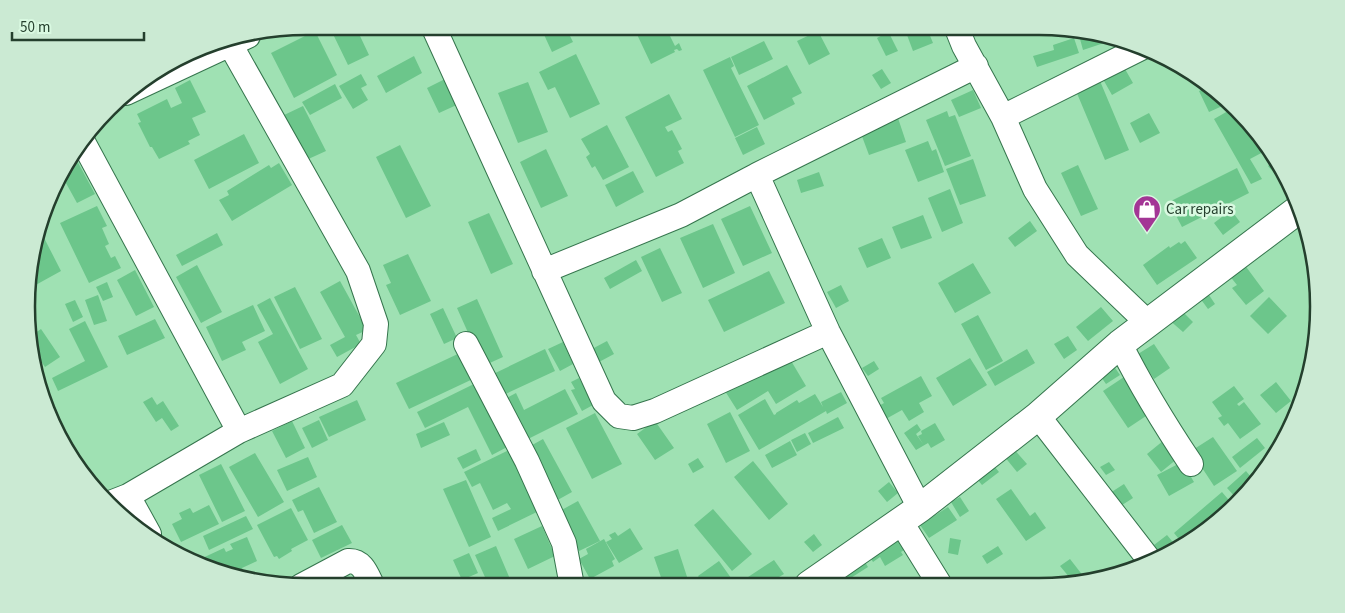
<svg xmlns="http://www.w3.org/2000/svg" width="1345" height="613" viewBox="0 0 1345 613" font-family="'Source Sans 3',sans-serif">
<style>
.building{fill:#6cc68b}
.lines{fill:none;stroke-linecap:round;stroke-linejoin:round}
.minor-casing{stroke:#35754d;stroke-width:26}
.major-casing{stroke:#35754d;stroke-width:30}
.minor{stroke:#fff;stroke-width:24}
.major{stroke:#fff;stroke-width:28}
.labels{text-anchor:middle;stroke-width:5;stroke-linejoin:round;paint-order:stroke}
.poi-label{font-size:15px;fill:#243f2d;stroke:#d9f9e1;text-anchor:start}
.rim{fill:none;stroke:#243f2d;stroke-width:2.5}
</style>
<rect width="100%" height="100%" fill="#9fe1b3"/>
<!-- building -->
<path class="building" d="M344 26H360L364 34 360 36 369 55 348 65 332 32Z
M540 26H565L573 42 552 52Z
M633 26H665L667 31 670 29 673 35 670 36 675 46 679 43 682 50 679 51 677 49 674 50 675 52 651 64Z
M882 26H898L888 31 898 51 886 56 877 38 886 33Z
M907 26H926L933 43 913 51 904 27Z
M994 26H1016L998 34Z
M1033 26H1039L1051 29 1035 33Z
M315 31 337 75 294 98 271 53Z
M818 31 830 54 809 65 797 41Z
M1089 36 1107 40V42L1083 50 1080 39Z
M1074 38 1079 53 1037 67 1033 56 1054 50 1053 45Z
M764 41 773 59 739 75 731 57Z
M576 54 600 104 570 118 555 87 548 90 539 72Z
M414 56 422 73 386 93 377 76Z
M730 57 734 66 731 68 759 125 735 137 703 70Z
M1121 62 1133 83 1112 95 1100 74Z
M787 65 802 93 792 98 795 104 764 120 747 86Z
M882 69 891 83 881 89 872 75Z
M361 74 367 85 361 88 368 100 353 109 339 86Z
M449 77 461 103 439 113 427 88Z
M190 80 206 112 192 118 200 135 188 141 190 144 159 159 152 147H150L138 123 141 122 137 114 167 99 171 108 182 103 175 88Z
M1100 81 1129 150 1105 160 1076 91Z
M528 82 548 132 518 143 498 93Z
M335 84 342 98 310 115 302 102Z
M1206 88 1229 103 1209 112 1199 91Z
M973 90 981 108 959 117 951 100Z
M669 94 682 119 665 127 668 132 672 130 682 149 678 151 684 163 656 177 625 117Z
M303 106 326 151 304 161 282 116Z
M1235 107 1265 151 1250 159 1262 179 1251 184 1214 119Z
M947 111 949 117 955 115 971 156 945 166 926 120Z
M1149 113 1160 133 1140 143 1130 123Z
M898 118 906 142 869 155 860 131Z
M607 125 629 167 603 180 595 166 592 168 586 157 590 154 581 139Z
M757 127 765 144 743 155 735 138Z
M244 134 259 163 209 189 194 160Z
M928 141 932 151 936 149 944 172 918 182 905 150Z
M400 145 431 206 406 218 376 157Z
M546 149 568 196 541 208 520 162Z
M74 155 95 194 77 203 61 174 64 166Z
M973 159 986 196 960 205 946 169Z
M1273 162 1283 178 1280 180 1268 166Z
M279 163 292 185 232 221 219 200 229 195 227 191 269 165 271 168Z
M1078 165 1098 209 1081 216 1061 173Z
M1237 168 1249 193 1182 227 1169 202Z
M633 171 644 192 616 207 605 185Z
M819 172 824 186 801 193 797 180Z
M950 189 963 223 942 232 928 198Z
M97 206 107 226 102 228 109 244 105 246 111 258 115 256 121 268 89 283 60 223Z
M750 206 772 253 743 266 721 219Z
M1231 210 1240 222 1223 235 1214 223Z
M489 213 513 264 491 274 468 222Z
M923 215 932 238 901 249 892 227Z
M1030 221 1037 231 1015 247 1008 238Z
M713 224 735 273 703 288 680 238Z
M40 230 61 271 32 287V252Z
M217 233 223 245 182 266 176 255Z
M882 238 891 258 867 268 858 248Z
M1185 241 1197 258 1157 285 1143 265 1169 246 1170 248 1179 242 1181 244Z
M660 248 682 293 662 302 641 257Z
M408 254 431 301 400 315 386 285 391 283 383 265Z
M636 260 642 271 610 289 604 278Z
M973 263 991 293 955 313 938 283Z
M1244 264 1264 291 1246 305 1232 288 1237 285 1229 275Z
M197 265 222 312 201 323 176 277Z
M135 270 154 307 136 316 117 280Z
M769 271 785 303 724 332 708 300Z
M340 281 367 330 356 335 361 344 337 357 330 345 345 337 320 292Z
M107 282 113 297 103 301 96 287Z
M841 285 849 301 836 308 827 292Z
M295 287 322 339 300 349 274 297Z
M1205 289 1215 304 1208 309 1197 294Z
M98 295 107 321 94 325 85 300Z
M1269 297 1287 316 1268 334 1250 316Z
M270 298 308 369 280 384 258 342 273 334 257 305Z
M477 299 503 357 483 366 457 308Z
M75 300 83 317 73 322 65 304Z
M253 305 265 331 242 342 246 350 222 361 206 327Z
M1101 307 1113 321 1088 341 1076 327Z
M1178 307 1193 322 1183 332 1167 318Z
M443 308 457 338 444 344 430 314Z
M978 315 1003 361 986 370 961 324Z
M155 319 165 338 127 355 118 336Z
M85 321 108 367 58 391 52 378 85 361 69 329Z
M41 329 60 357 45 367 39 358 34 361 32 358V335Z
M1068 336 1077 350 1064 359 1054 344Z
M607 341 614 354 599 362 592 349Z
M563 342 573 364 560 371 548 349Z
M1154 344 1170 368 1154 379 1138 354Z
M545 349 555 371 499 397 489 376Z
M1027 349 1035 363 995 386 987 372Z
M462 352 475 378 409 409 396 383Z
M787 354 806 386 776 404 768 391 737 410 725 391Z
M970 358 987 385 953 406 936 378Z
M874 361 879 369 868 376 862 368Z
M1111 362 1120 375 1106 384 1097 371Z
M1127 375 1152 412 1128 428 1103 391Z
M921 376 932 396 919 403 924 412 909 421 902 410 884 420 877 407 884 403 881 398Z
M579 378 593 405 582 411 571 390 575 389 571 382Z
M480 381 511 445 492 455 468 407 425 428 417 412Z
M1276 382 1291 401 1276 413 1260 395Z
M1234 386 1244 399 1237 404 1239 406 1244 402 1261 424 1240 439 1228 423 1224 426 1218 418 1222 416 1212 402Z
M565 389 578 414 522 442 501 401 516 393 524 410Z
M841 392 847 403 827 414 826 411 759 450 738 415 765 399 774 415 776 414V413L797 400 799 403 815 394 823 407 821 402Z
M152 397 157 405 163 401 179 426 171 431 162 418 156 422 143 402Z
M357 400 366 420 329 437 319 417Z
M730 412 750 451 726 463 707 424Z
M595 413 622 464 592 479 566 428Z
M838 417 844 428 813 443 808 433Z
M319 420 328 440 312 448 302 428Z
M292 421 305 448 286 458 272 431Z
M655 421 674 448 655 460 637 434Z
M444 422 450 435 421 448 416 434Z
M935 423 945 440 931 448 928 443 916 450 904 433 917 424 921 430 916 434 923 444 918 436 922 434 921 431Z
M805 433 811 444 797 452 791 440Z
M1169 436 1183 454 1161 472 1147 454Z
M1213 437 1237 471 1214 486 1191 451Z
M1257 438 1265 448 1240 468 1232 457Z
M543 439 572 492 554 502 525 449Z
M790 441 797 455 772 468 765 455Z
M513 448 543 509 498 531 492 518 511 509 507 503 493 510 480 483 472 487 464 472Z
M1013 448 1027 464 1017 472 1004 456Z
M476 449 481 460 463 469 457 458Z
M255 453 284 502 258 517 229 467Z
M308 457 317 477 287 491 277 470Z
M698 458 704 467 693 473 688 464Z
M753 461 788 504 769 520 734 477Z
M990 461 999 472 982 485 973 474Z
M1109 462 1115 470 1106 475 1100 467Z
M1182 462 1194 482 1169 496 1157 475Z
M221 464 245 511 222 522 199 475Z
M1246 471 1255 482 1238 500 1227 488Z
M466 480 491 537 469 547 443 489Z
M889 482 898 493 887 502 878 491Z
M1124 484 1133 498 1119 507 1110 493Z
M319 487 337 522 314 533 303 510 298 512 292 500Z
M1011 489 1030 516 1035 512 1046 528 1026 541 996 499Z
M1222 492 1233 505 1207 530 1183 544 1174 533Z
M960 497 969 511 960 517 951 502Z
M578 501 600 541 579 551 558 512Z
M209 505 219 524 181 542 172 524 182 519 179 513 190 508 193 513Z
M948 507 957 520 929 538 920 525Z
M291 508 308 540 291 549 292 551 279 559 277 556 274 557 257 525Z
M713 509 752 554 732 571 694 525Z
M246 516 253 529 209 550 203 536Z
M342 525 352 543 321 558 312 540Z
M542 526 555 556 528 569 514 539Z
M630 528 643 549 619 563 606 542 612 539 609 535 615 532 618 536Z
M814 534 822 545 813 552 804 542Z
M899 535 907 548 901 552 903 555 885 566 880 557 873 562 864 548Z
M1167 535 1177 547 1162 556 1154 545Z
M247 537 257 561 242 568 246 575 198 565 196 561 224 548 226 552 233 549 230 544Z
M950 538 961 540 958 555 948 553Z
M604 539 615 559 612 561 614 566 590 579 579 559 588 554 586 549Z
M496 546 513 586H489L475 555Z
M998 546 1003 554 987 564 982 556Z
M678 549 690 586H664L654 557Z
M859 552 868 567 846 581 836 566Z
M469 553 478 573 462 580 453 560Z
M1070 559 1084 577 1075 584 1060 566Z
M774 560 784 574 766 585H750L745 579Z
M719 561 736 585H722L721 583 717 585H704L698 576Z"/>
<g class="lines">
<!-- minor casing -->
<g class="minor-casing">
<path id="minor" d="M433 26 604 401 619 416 633 418 655 411 828 332
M956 26 964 46 1003 117 1035 189 1077 255 1148 323
M126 93 248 36
M1003 117 1143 47
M83 142 239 431
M757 175 828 332 920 508
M544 271 681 215 757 175 976 66
M466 344 527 461 564 543 572 586
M1120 344C1141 386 1165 425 1191 464
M1038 416 1151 562
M128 496 149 534
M110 503 128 496 239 431 342 385 374 344 376 324 358 271 230 44
M901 522 940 585
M301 586 348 561C363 560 367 575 373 587"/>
</g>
<!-- major casing -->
<g class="major-casing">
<path id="major" d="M809 585 920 508 1038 416 1120 344 1299 209"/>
</g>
<!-- minor -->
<use href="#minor" class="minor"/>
<!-- major -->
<use href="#major" class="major"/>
</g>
<!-- icons -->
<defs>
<g id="shop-pin" transform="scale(1.4375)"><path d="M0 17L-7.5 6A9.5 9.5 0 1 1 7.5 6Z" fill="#a33695" stroke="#d9f9e1"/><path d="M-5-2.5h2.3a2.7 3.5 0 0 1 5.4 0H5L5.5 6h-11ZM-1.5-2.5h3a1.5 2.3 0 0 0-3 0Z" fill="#fff"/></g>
</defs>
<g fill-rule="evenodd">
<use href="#shop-pin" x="1147" y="209"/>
</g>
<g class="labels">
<!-- poi labels -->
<g class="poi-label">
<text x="1166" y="214">Car repairs</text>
</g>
</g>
<!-- crop -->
<path d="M0 0H1345V613H0ZM306 35H1039A271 271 0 0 1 1310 306V307A271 271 0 0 1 1039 578H306A271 271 0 0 1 35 307V306A271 271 0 0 1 306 35Z" fill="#cbead3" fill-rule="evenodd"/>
<path class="rim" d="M306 35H1039A271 271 0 0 1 1310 306V307A271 271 0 0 1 1039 578H306A271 271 0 0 1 35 307V306A271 271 0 0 1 306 35Z"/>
<!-- scale -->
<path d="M12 32v8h132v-8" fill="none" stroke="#243f2d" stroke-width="2.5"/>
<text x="20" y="32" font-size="15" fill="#243f2d" stroke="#d9f9e1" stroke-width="4" paint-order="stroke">50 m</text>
</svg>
